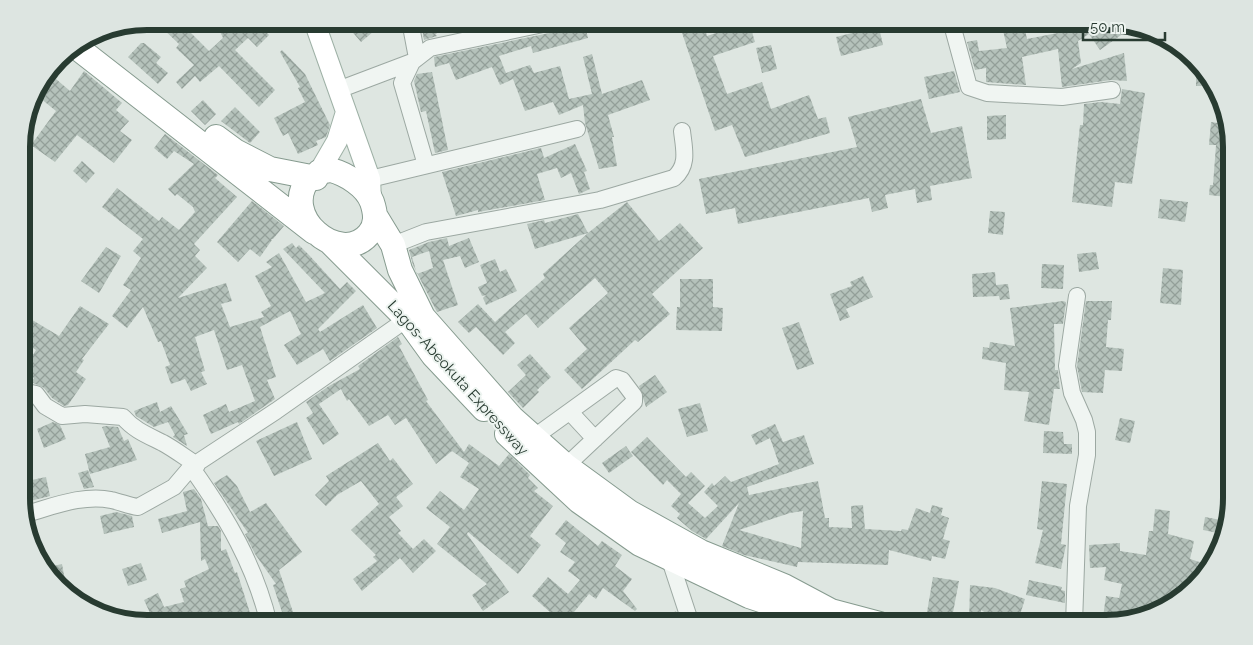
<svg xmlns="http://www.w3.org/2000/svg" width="1253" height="645" viewBox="0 0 1253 645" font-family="Raleway,sans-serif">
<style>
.building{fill:url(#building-cross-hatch);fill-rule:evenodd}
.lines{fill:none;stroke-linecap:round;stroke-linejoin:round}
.minor-casing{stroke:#9ca8a2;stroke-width:18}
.major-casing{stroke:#9eb1a6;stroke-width:22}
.highway-casing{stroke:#869b8f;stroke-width:26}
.minor{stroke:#f0f5f2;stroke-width:16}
.major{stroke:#fff;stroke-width:20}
.highway{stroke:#fff;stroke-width:24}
.labels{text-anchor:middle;stroke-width:4;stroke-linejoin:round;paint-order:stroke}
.street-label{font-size:15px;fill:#283b31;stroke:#edf4f0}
.rim{fill:none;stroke:#283b31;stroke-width:6}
</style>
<defs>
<pattern id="building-cross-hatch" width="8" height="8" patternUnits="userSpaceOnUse" patternTransform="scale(1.25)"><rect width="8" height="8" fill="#b5c2bb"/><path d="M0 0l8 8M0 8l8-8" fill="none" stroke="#939f99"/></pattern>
</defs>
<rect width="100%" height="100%" fill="#dee6e1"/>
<!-- building -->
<path class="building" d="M165 21H198L189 31 209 51 223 38 215 21H235L239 29 248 21H256L269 35 257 47 248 38 235 50 275 90 259 107 219 66 200 82 195 76 182 89 176 82 194 65 176 48 179 44 160 26Z
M343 21H386L361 42Z
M423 21H464L435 34 437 36 424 40 421 23Z
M584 21 588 38 533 53 531 46 499 56 506 73 530 65 534 73 560 66 569 99 592 94 583 57 592 54 602 94 642 80 650 100 608 115 614 137H612L617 166 599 169 585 123 583 105 559 115 553 102 525 111 513 79 500 85 492 67 456 80 449 63 435 67 434 57 559 31 564 28 567 22Z
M687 21H703L707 36 749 22 755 42 713 56 727 94 762 82 771 109 809 95 818 119 826 117 830 133 745 157 732 125 715 131 679 24Z
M1001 21H1023L1027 39 1083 28 1079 21H1101L1104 27 1111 22 1118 24 1124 33 1100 50 1089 34 1078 41 1081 63 1072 69 1124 53 1127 81 1111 80 1062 87 1058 49 1022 57 1026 85 986 82V68L975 70 967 42 977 40 979 51 1007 48Z
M878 23 883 45 841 56 836 37 868 29 867 26Z
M141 43H144L161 57 156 63 168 73 158 84 128 57Z
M771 45 777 69 762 73 756 48Z
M282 50 305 74 330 125 326 137 316 141 318 145 298 154 288 133 283 136 274 118 305 102 298 88 300 87 280 52Z
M63 54 70 60 56 79 70 91 84 71 122 103 116 110 129 121 120 131 132 140 114 163 77 135 55 162 31 145 56 111 40 98 30 109 34 91Z
M954 71 960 92 929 99 924 77Z
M432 72 448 150 435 153 426 111 421 112 414 81 417 74Z
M1196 72H1204L1209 75V86H1196Z
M1122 89 1145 93 1132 184 1115 182 1112 207 1072 202 1080 125H1083L1084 104 1101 102 1120 104Z
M921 99 931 133 962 126 972 178 930 186 932 200 917 203 915 189 885 195 888 208 872 212 869 198 738 224 735 208 706 214 699 179 857 147 848 117Z
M203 100 216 114 205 125 191 111Z
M235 107 260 132 250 143 221 121Z
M1006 115V139L987 140V116Z
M1218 116H1225L1231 131V185H1228L1227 197 1209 195 1210 185H1213L1216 145H1209L1211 122 1218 123Z
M165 134 218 175 215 178 237 197 194 244 200 250 195 256 207 268 178 298 226 283 232 301 221 304 230 327 264 317 261 312 271 306 255 276 272 267 266 262 279 253 306 302 325 293 283 249 292 243 296 248 299 245 309 255 340 289 347 282 356 291 318 329 320 332 363 305 377 328 330 361 323 349 297 365 284 345 301 334 290 311 260 327 276 377 267 380 275 399 239 424 238 422 211 434 203 415 226 404 229 412 255 401 242 365 227 370 214 330 195 337 205 371 201 372 207 384 191 391 185 379 171 384 165 367 170 365 161 341 158 342 143 307 127 328 112 316 131 290 123 285 141 258 133 251 143 239 102 207 117 188 159 221 162 217 179 230 195 212 193 207 177 194 175 196 168 189 194 164 174 151 167 159 154 148Z
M575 144 587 171 584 172 590 189 579 194 571 173 561 178 557 168 537 174 545 200 478 212V210L456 216 442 172 541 148 544 158Z
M82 161 95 173 86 183 73 171Z
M1160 199 1188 202 1185 222 1158 218Z
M252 201 284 226 273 239H271L272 240 260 257 250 249 238 262 217 242Z
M627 202 659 241 680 223 703 248 652 294 670 314 638 342 635 340 582 389 564 370 587 349 569 328 608 293 595 278 538 328 526 314 505 332 515 343 503 355 476 327 469 333 458 322 478 304 495 322 545 278 543 274 588 233 535 249 527 224 544 220 545 223 578 214 588 233Z
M990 211 1005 212 1003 235 988 233Z
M447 238 449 246 469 238 479 262 465 268 460 256 443 260 458 305 437 312 413 265 409 250 429 242ZM429 251 433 268 417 274 412 257Z
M106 247 121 256 99 293 81 281Z
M1096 252 1099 269 1079 272 1077 254Z
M495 259 500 272 506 269 517 291 486 305 483 298 486 295 482 296 478 287 487 283 480 265Z
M1042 264 1064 265 1063 289 1041 288Z
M1163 268 1183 270 1181 305 1160 303Z
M995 272 996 285 1008 284 1010 299 1000 300 999 296 973 297 972 274Z
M863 276 873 297 846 309 850 317 840 321 830 294 852 286 850 282Z
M680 279H713V307L723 308 722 331 676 330 677 307H680Z
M22 301 32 303 29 318 59 336 80 306 109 324 82 359 84 360 76 372 86 379 68 405 64 406 52 398 44 388 31 382 34 378 23 371 36 350 22 341Z
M1063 301 1066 302 1063 324H1054L1055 370H1058L1060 389H1054L1049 425 1024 421 1029 392 1004 390 1006 363 982 359 983 347 989 348 990 342 1015 346 1010 308Z
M1086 301H1112L1111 320H1108L1106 347 1124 349 1122 371 1105 370 1103 393 1082 392 1077 366Z
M799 322 814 364 797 370 782 328Z
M398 337 402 344 399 346 428 400 426 401 464 452 469 444 499 466 509 454 530 475 528 478 538 488 534 491 553 506 530 536 541 545 518 574 468 532 467 534 509 592 483 611 472 595 487 584 437 544 450 527 426 508 440 491 464 510 479 489 460 477 469 463 452 451 436 464 406 418 395 425 388 415 369 426 349 399 347 401 341 389 319 404 339 434 323 445 306 418 313 413 306 402 329 386 360 369 358 366Z
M530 354 551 377 537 390 539 392 523 408 508 392 526 375 517 365Z
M655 375 667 392 646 407 639 386Z
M157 402 160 412 171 406 188 434 184 435 187 446 173 437 175 435 168 422 154 427 136 416 134 411Z
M700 403 708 431 687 437 678 409Z
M1120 418 1135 421 1130 443 1115 440Z
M53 422 60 425 66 439 44 448 37 429Z
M297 422 312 459 274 476 256 441Z
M775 424 783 442 804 435 814 464 747 487 749 495 818 481 825 518H829V527L852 528 851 506 863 505 865 529 901 531 902 529 908 530 916 508 930 513 932 505 943 508 941 515 949 518 943 539 950 541 945 559 932 556 931 561 889 550 888 565 798 562 797 567 744 555 722 546 739 503 706 539 692 531 677 518 680 514 671 506 681 494 667 480 663 485 631 452 647 437 686 477 691 472 705 486 688 503 705 518 718 506 704 492 712 483 714 486 725 476 731 482 779 464 770 438 756 445 751 435ZM803 511 801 548 739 530 790 513Z
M106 426 118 427 124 441 128 439 137 460 90 474 85 454 110 447 102 427Z
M1044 431 1063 432 1064 444H1072V454L1043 453Z
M378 443 390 461 393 458 413 484 396 497 403 506 389 517 401 531 398 533 413 549 424 539 436 551 413 573 400 558 362 591 353 579 377 561 373 557 376 555 351 530 379 504 361 481 337 495 326 506 315 495 329 481 326 476Z
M626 446 633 456 609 473 602 463Z
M88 470 94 487 84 489 78 473Z
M227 475 237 486 250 512 266 503 302 552 279 570 297 624H286L273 585 276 584 255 554 245 534 248 533 214 483Z
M46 477 50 496 22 503V482Z
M1042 481 1067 484 1061 544 1066 545 1061 569 1035 563 1043 530 1037 529Z
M194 489 201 499 208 526H218L221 531V551L226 549 235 573 237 572 251 616 229 624H220L218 620 204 624H192L191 621 178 624H155L144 600 158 593 164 607 184 602 180 589 186 587 184 581 209 569 205 559 201 561 200 522 162 533 158 519 187 511 183 492Z
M1155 509 1170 511 1168 534 1194 541 1190 559 1209 565 1176 603 1114 624H1102L1106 596 1119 598 1122 584 1104 580 1106 567 1090 568 1089 545 1120 543V551L1146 555 1149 531H1153Z
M116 512 132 516 134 527 104 534 100 516Z
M1205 517 1226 521 1223 534 1203 530Z
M566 520 598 546 602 541 622 555 615 566 632 579 623 591 637 609 635 611 603 588 596 599 589 594 564 624H557L549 617 551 613 532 596 548 577 568 594 580 580 568 571 575 562 560 552 566 543 555 534Z
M141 563 147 580 128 586 122 569Z
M62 564 67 591 47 574 44 568Z
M933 577 959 581 951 623 926 618Z
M1029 580 1062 587 1061 590 1065 591V603L1026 595Z
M970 585 995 588 1025 599 1017 624 1001 622 981 610 980 624H969Z
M676 611 680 624H653Z"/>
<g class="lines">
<!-- minor casing -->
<g class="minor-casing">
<path id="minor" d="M410 21 417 58
M951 21 969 87 987 93 1062 97 1112 90
M412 62 402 83 426 165
M338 90 412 62 430 48 557 21
M370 179 577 129
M393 245 426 232 600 200 674 178C689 165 684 149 682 131
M22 391 36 394 45 406 62 416 85 414 123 417C134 430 147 435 163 443 174 449 186 458 197 465
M570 412 595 439
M533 438 616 378 622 380 634 396V402L566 466
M191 467C226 516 255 565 269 624
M29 513C54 506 85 494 111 500 121 502 129 506 138 507L174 487 191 467 276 411 407 319
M670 560 691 624
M1074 624 1078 506 1087 455V432L1084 420 1072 393 1067 366 1077 296"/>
</g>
<!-- major casing -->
<g class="major-casing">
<path id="major" d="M314 21 370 179 371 199
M319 172 337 141 346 112"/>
</g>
<!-- highway casing -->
<g class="highway-casing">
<path id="highway" d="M75 46 314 232
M216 137 235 151 270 169 316 178
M331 170C346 174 366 186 372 202 376 214 377 224 369 234 340 268 277 215 310 177L316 178 319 172Z
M376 217 393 245 400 270 423 317 512 418 566 466 629 512 701 552 784 586 831 611 880 624
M330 242 407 319 433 355 484 409
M507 434 579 501 640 544 749 596 833 624"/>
</g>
<!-- minor -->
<use href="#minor" class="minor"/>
<!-- major -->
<use href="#major" class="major"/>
<!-- highway -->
<use href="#highway" class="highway"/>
</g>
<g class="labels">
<!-- street labels -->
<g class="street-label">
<text transform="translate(458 378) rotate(48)" y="5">Lagos-Abeokuta Expressway</text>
</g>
</g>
<!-- crop -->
<path d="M0 0H1253V645H0ZM147 30H1106A117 117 0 0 1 1223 147V498A117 117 0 0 1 1106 615H147A117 117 0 0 1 30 498V147A117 117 0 0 1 147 30Z" fill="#dde5e1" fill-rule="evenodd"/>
<path class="rim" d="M147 30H1106A117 117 0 0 1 1223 147V498A117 117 0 0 1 1106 615H147A117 117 0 0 1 30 498V147A117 117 0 0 1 147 30Z"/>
<!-- scale -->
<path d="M1083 32v8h82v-8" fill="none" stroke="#283b31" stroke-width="2.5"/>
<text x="1090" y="32" font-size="15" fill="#283b31" stroke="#edf4f0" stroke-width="4" paint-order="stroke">50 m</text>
</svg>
